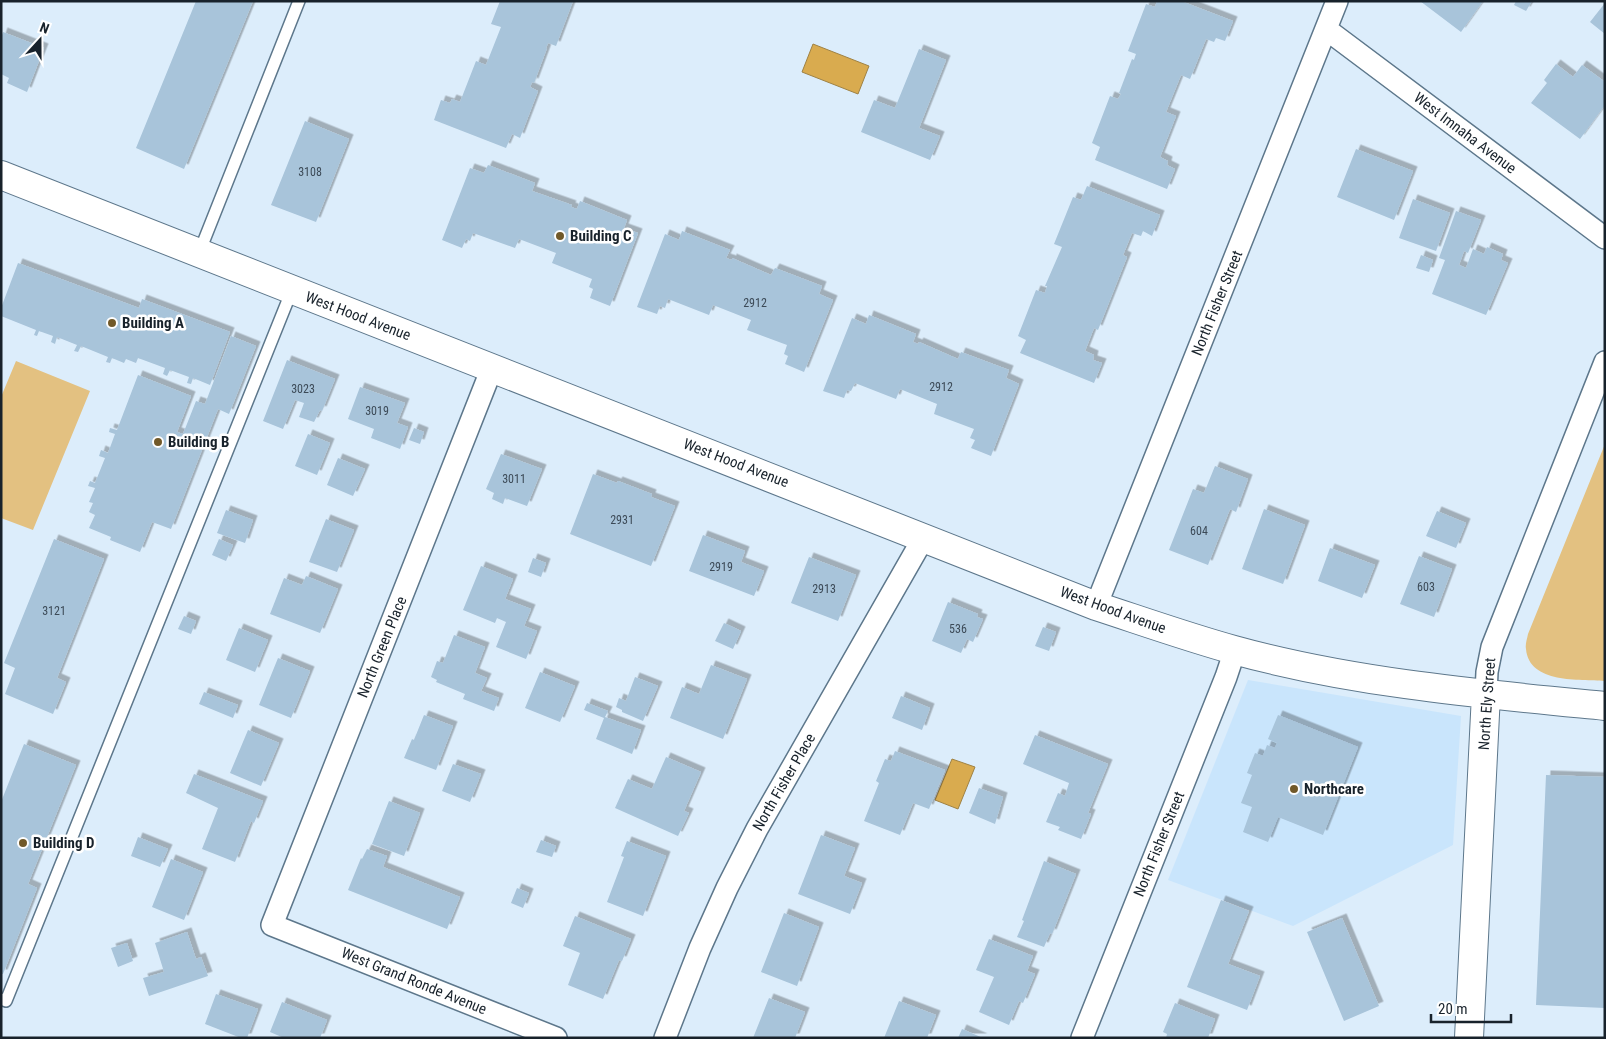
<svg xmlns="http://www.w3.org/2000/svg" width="1606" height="1039" viewBox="0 0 1606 1039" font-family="'Roboto Condensed',sans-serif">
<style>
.built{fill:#c9e5fc}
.green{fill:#e3c181}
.water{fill:#d9ab4f;stroke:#9f8244}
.building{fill:#a8c4da;filter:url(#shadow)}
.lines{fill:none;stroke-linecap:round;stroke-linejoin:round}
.lane-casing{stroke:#5d778b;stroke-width:14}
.street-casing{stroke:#5d778b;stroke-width:24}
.secondary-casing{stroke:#5d778b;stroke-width:30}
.lane{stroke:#fff;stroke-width:11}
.street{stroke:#fff;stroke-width:21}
.secondary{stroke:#fff;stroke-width:28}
.poi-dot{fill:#715929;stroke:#fff;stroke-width:2}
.labels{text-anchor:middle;stroke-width:5;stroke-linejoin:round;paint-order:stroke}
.number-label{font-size:12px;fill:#3c4a57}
.street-label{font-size:15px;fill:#18222b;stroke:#fff}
.poi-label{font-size:15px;font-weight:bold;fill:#18222b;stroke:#fff;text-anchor:start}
</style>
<defs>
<filter id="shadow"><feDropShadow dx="4.5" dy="-4.5" stdDeviation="0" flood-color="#0004"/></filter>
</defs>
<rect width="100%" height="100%" fill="#dcedfb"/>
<!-- built -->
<path class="built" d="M1248 680 1461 716 1453 845 1293 926 1168 880Z"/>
<!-- green -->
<path class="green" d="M16 361 90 391 33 530 1 518V397Z
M1605 444V681C1580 679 1529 684 1526 649 1525 645 1527 639 1528 634Z"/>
<!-- water -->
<path class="water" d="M813 44 869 66 858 94 802 72Z
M952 759 975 767 958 809 935 800Z"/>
<!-- building -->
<path class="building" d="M196 1H253L184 169 136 148Z
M500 1H573L556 46 548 43 546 48H547L534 83 532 82 530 87 538 91 520 138 512 134 506 148 434 120 441 100 450 103 452 99 460 102 476 61 486 65 501 27 491 24Z
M1157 1H1181L1233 21 1225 41 1216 38 1214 42 1206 39 1190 79 1181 75 1166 112 1176 116 1160 157 1168 161 1167 165 1175 169 1167 189 1095 160 1100 147 1092 143 1110 96 1118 99 1121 94 1119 93 1132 59 1134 60 1136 54 1128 51 1146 4 1155 7Z
M1420 1H1483L1461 32Z
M1516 1H1532L1526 11 1514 5Z
M1605 3V34L1590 22Z
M3 32 44 48 27 92 7 83 9 78 1 74V38Z
M919 49 946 60 919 128 940 136 930 160 861 132 874 100 895 108Z
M1556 64 1573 77 1582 65 1605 82V105L1580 139 1531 103 1547 83 1544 80Z
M305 121 349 139 316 222 271 205Z
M1356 149 1413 171 1394 220 1337 197Z
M488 165 535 183 532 191 572 205 571 207 577 209 580 201 627 220 624 228 638 233 610 306 590 298 593 289 589 287 592 279 552 263 556 253 519 239 515 248 473 233 470 241 466 239 462 248 442 240 470 168 484 173Z
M1087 186 1160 215 1152 236 1143 231 1141 236 1132 233 1123 255 1127 257 1098 330 1094 328 1085 351 1094 355 1093 360 1102 363 1094 383 1020 353 1026 340 1018 336 1036 290 1045 293 1047 286H1045L1062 247 1054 244 1073 197 1081 200Z
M1413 199 1450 213 1436 251 1399 238Z
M1456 211 1481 220 1468 253 1464 251 1459 265 1466 268 1473 249 1484 254 1487 247 1503 254 1501 260 1508 263 1486 315 1432 294 1445 260 1439 258Z
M682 231 730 250 726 258 732 260V258L771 275 775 268 822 286 819 294 833 300 804 372 785 364 788 356 784 354 787 345 747 330 751 320 713 305 709 315 668 299 665 308 660 306 657 314 637 307 665 234 679 240Z
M1421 255 1433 260 1429 272 1416 268Z
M18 263 139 308 142 299 230 332 210 385 193 378 191 384 187 383 189 377 170 370 167 376 163 374 165 368 138 358 136 363 126 359 124 363 112 358 110 363 106 362 108 357 81 346 78 352 74 351 77 345 57 337 55 344 51 342 53 336 39 331 37 336 34 335 36 330 1 316V308Z
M869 315 916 334 913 342 918 344 919 342 958 359 961 352 1009 370 1006 378 1019 384 991 456 971 448 975 440 970 438 974 429 934 414 937 404 900 389 896 399 855 383 851 391 847 390 844 398 823 391 852 318 866 324Z
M231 336 256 346 229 414 218 409 171 529 152 522 140 552 110 540 111 537 89 528 95 515 89 512 93 503 89 502 95 488 88 486 90 481 95 483 105 458 99 456 101 450 108 453 115 434 109 432 110 428 117 430 138 375 191 396 177 432 183 434 196 401 205 404Z
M287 360 335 379 322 411 320 410 314 422 299 417 304 403 295 400 283 429 263 421Z
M360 387 405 403 397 423 408 427 400 449 371 438 374 429 348 419Z
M414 428 424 432 420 444 409 440Z
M308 434 330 443 317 475 295 466Z
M501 454 542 469 527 506 505 498 503 504 492 499 494 493 486 489Z
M338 458 365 469 353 496 327 485Z
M1215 466 1248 479 1236 512 1230 509 1208 565 1169 550 1193 489 1204 493Z
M593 474 617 483 618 481 652 494 651 497 675 506 651 566 570 534Z
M1264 509 1305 525 1283 584 1242 569Z
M226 510 253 520 245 543 217 533Z
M1437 511 1466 523 1456 548 1426 536Z
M326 519 354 530 337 572 309 562Z
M703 535 745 551 741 562 764 571 754 596 689 571Z
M54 539 104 559 57 678 66 682 53 714 5 694 15 668 4 663Z
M219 539 233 545 226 561 212 555Z
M1330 548 1375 565 1362 598 1318 581Z
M1419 556 1452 569 1434 617 1400 604Z
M809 557 856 575 838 621 791 603Z
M533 558 546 563 541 577 528 572Z
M481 566 513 579 505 599 531 609 524 626 537 631 526 659 496 647 506 622 497 618 495 623 463 610Z
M306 576 338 589 320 633 270 614 284 578 302 585Z
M948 602 978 614 977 617 983 619 973 642 967 639 961 653 932 641Z
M184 616 196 621 191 634 178 629Z
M724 623 741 631 733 649 715 641Z
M1043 627 1056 632 1049 651 1035 646Z
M239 628 268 640 255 672 226 660Z
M454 635 485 647 475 673 487 678 481 691 499 698 494 711 463 699 465 694 436 682 437 680 431 677 437 661 443 663Z
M278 658 310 671 291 718 259 705Z
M711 665 747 679 723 739 670 718 682 687 699 694Z
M540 672 575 686 560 722 525 708Z
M635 677 658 686 643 721 622 712V710L616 707 619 698 626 701Z
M204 692 238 705 233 718 199 704Z
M901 696 930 708 922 730 892 718Z
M587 703 608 711 605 717 641 730 632 754 596 739 604 718 584 710Z
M424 715 453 726 436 770 404 758 412 739 414 740Z
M1278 715 1358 747 1323 835 1278 817 1268 842 1243 832 1252 807 1241 803 1252 775 1247 773 1255 753 1263 756 1267 745 1275 748 1277 743 1268 739Z
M248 730 279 743 261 786 230 773Z
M1035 735 1108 764 1088 813 1091 814 1081 839 1058 830 1060 827 1046 822 1058 793 1065 796 1069 783 1023 764Z
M24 744 76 765 28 884 37 888 3 974H1V802Z
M895 751 945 770 929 809 913 803 900 835 864 821 879 783 876 781 885 759 891 761Z
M666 757 701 772 684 811 689 813 678 836 615 808 628 779 652 789Z
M453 764 481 774 470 802 442 791Z
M194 774 263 801 254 823 251 821 235 862 202 849 218 808 186 793Z
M1546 775 1605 777V1008L1536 1005Z
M979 788 1003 797 995 824 969 813Z
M389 801 420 813 404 856 372 844Z
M821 835 855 848 844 876 862 883 850 914 798 894Z
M138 837 168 849 160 867 131 856Z
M541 840 556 846 552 857 536 852Z
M627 841 666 856 643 916 607 902 624 857 621 856Z
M367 849 387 856 383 867 460 897 447 929 348 890 361 858 362 859Z
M171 859 203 872 184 920 152 907Z
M1044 861 1076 874 1052 934 1050 933 1044 947 1017 937 1024 921 1022 920Z
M517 888 529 893 523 908 511 903Z
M1221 900 1249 911 1228 964 1260 976 1247 1010 1187 987Z
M784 913 819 927 797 986 761 972Z
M575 916 631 939 622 961 619 960 603 999 568 985 580 953 563 946Z
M1342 918 1379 1006 1344 1021 1307 932Z
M187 932 196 959 201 957 208 976 149 996 143 978 164 972 155 943Z
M989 939 1033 956 1027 971 1035 974 1023 1003 1019 1001 1009 1025 979 1012 994 977 976 970Z
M127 943 133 961 118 967 111 948Z
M216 994 258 1009 247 1038H241L205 1024Z
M769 998 805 1012 795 1038H753Z
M899 1001 936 1015 927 1038H884Z
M282 1002 327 1020 320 1038H284L270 1032Z
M1175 1003 1215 1019 1208 1038H1166L1167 1034 1163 1032Z
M962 1029 983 1038H958Z"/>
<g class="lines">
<!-- lane casing -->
<g class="lane-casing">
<path id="lane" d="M199 253 299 1
M1 999 6 1001 292 290"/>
</g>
<!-- street casing -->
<g class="street-casing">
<path id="street" d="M1326 29 1605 238
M492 368 272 925 556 1038
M1096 606 1337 1
M1486 694 1487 672 1492 647 1605 362
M665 1038 700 948 727 888 757 829 924 537
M1082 1038 1226 677 1235 650"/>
</g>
<!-- secondary casing -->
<g class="secondary-casing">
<path id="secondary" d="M1 175 1096 606C1142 621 1187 637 1234 650 1353 683 1482 694 1605 706
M1469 1038 1486 694"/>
</g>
<!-- lane -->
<use href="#lane" class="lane"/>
<!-- street -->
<use href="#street" class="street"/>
<!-- secondary -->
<use href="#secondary" class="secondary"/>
</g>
<!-- markers -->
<g class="poi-dot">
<circle cx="560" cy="236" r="5"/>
<circle cx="112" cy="323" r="5"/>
<circle cx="158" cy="442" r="5"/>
<circle cx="1294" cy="789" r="5"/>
<circle cx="23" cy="843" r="5"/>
</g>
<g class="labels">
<!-- number labels -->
<g class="number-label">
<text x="310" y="176">3108</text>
<text x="755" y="307">2912</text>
<text x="941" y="391">2912</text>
<text x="303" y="393">3023</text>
<text x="377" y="415">3019</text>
<text x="514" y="483">3011</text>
<text x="622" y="524">2931</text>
<text x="1199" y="535">604</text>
<text x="721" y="571">2919</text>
<text x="1426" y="591">603</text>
<text x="824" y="593">2913</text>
<text x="54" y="615">3121</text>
<text x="958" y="633">536</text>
</g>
<!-- street labels -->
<g class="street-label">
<text transform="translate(1465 133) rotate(37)" y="5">West Imnaha Avenue</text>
<text transform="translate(1217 303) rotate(-68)" y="5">North Fisher Street</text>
<text transform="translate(358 316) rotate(21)" y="5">West Hood Avenue</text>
<text transform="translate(736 463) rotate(21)" y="5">West Hood Avenue</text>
<text transform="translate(1113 610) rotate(20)" y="5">West Hood Avenue</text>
<text transform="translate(382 647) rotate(-68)" y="5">North Green Place</text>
<text transform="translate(1487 704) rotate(-86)" y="5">North Ely Street</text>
<text transform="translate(784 782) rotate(-60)" y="5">North Fisher Place</text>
<text transform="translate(1159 844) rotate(-68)" y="5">North Fisher Street</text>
<text transform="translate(414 981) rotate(22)" y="5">West Grand Ronde Avenue</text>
</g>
<!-- poi labels -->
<g class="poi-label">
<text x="570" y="241">Building C</text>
<text x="122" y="328">Building A</text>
<text x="168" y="447">Building B</text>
<text x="1304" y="794">Northcare</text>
<text x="33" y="848">Building D</text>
</g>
</g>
<!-- border -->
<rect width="1606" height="1039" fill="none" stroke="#18222b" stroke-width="5"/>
<!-- north arrow -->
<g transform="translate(40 40) rotate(21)" stroke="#ffffff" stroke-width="4" paint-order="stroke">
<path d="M0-4L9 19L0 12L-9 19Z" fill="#18222b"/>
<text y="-8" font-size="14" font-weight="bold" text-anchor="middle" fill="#18222b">N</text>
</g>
<!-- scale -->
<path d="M1431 1014v8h80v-8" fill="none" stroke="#18222b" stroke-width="2.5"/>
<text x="1438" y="1014" font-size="15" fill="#18222b" stroke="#ffffff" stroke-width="4" paint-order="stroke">20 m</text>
</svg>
